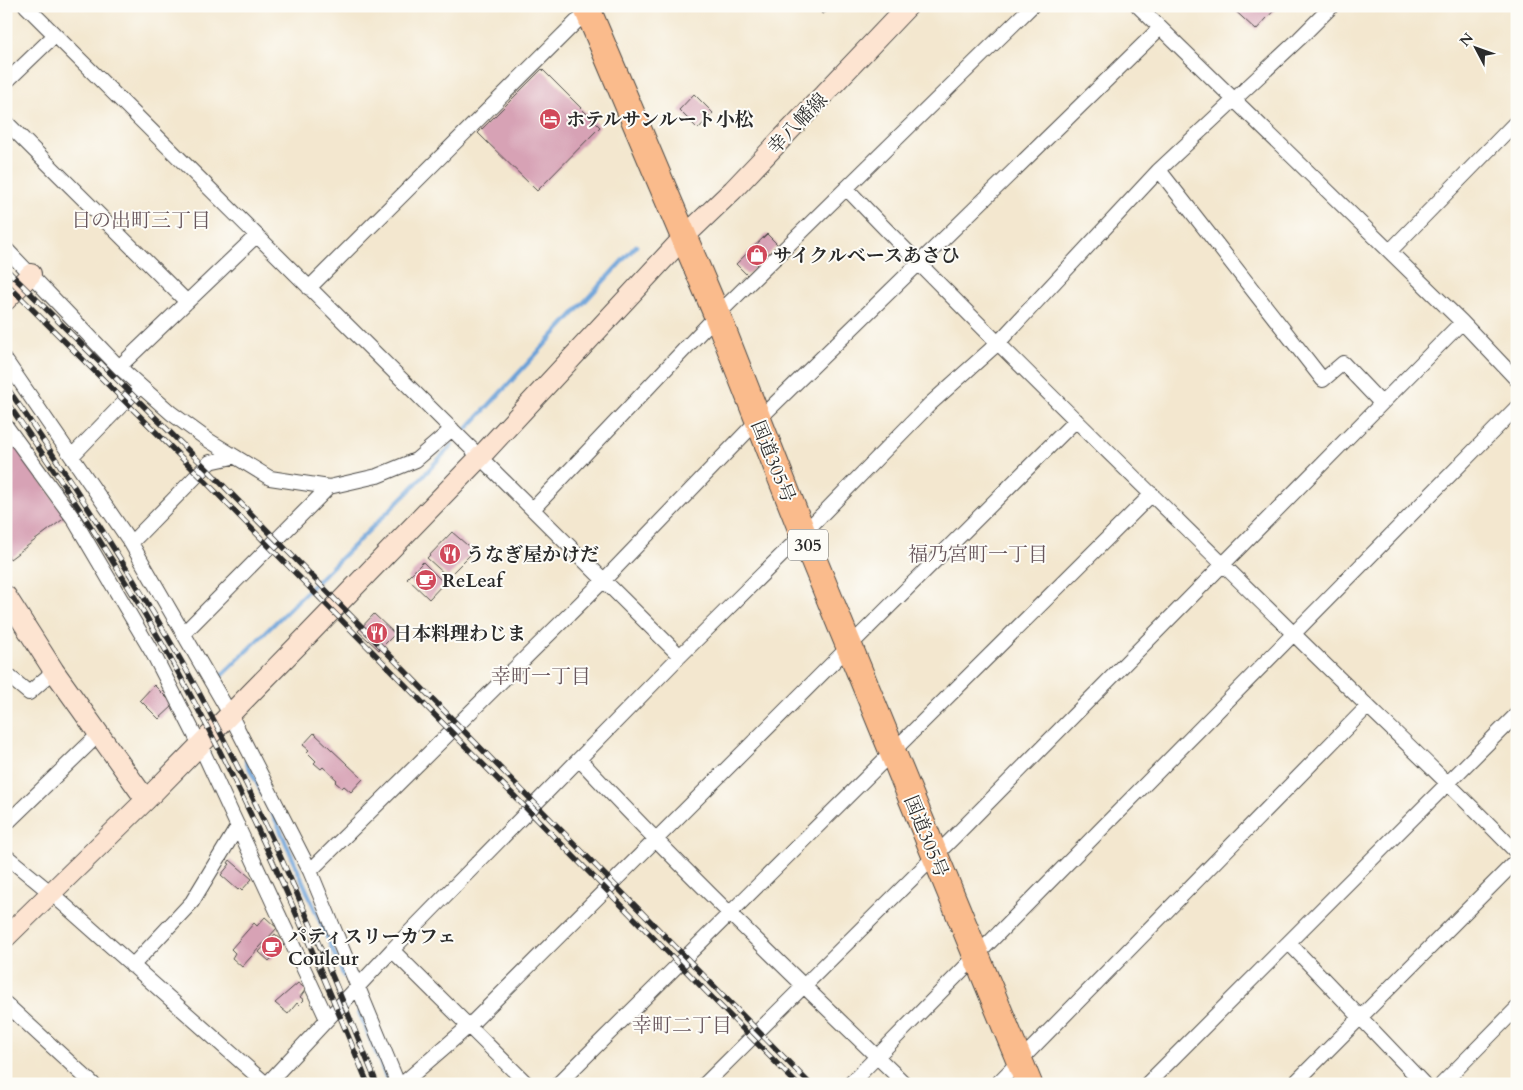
<svg xmlns="http://www.w3.org/2000/svg" width="1523" height="1090" viewBox="0 0 1523 1090" font-family="Cardo,'Noto Serif JP',serif">
<style>
.lines{fill:none;stroke-linecap:round;stroke-linejoin:round}
.stream{stroke:#6aa1d8;stroke-width:4.5}
.building{fill:#d7a2b5}
.street-casing{stroke:#494744;stroke-width:16}
.secondary-casing{stroke:#494744;stroke-width:22}
.highway-casing{stroke:#494744;stroke-width:28}
.street{stroke:#fff;stroke-width:14}
.secondary{stroke:#fde4d1;stroke-width:20}
.highway{stroke:#fabb8c;stroke-width:26}
.rail-casing{stroke:#2b2b2b;stroke-width:5.5}
.rail{stroke:#fdfcf7;stroke-width:4;stroke-dasharray:11;stroke-linecap:butt}
.labels{text-anchor:middle;stroke-width:4;stroke-linejoin:round;paint-order:stroke}
.shield{fill:#fdfcf7;stroke:#6a6a68;stroke-width:1}
.shield-label{font-size:18px;font-weight:bold;fill:#2b2b2b}
.poi-label{font-size:19px;font-weight:bold;fill:#2b2b2b;stroke:#fdfcf7;text-anchor:start}
.street-label{font-size:19px;fill:#2b2b2b;stroke:#fdfcf7}
.neighbourhood-label{font-size:20px;fill:#67555b;stroke:#fdfcf7}
</style>
<rect width="100%" height="100%" fill="#fdfcf7"/>
<filter id="ink" filterUnits="userSpaceOnUse"><feTurbulence type="fractalNoise" baseFrequency=".02" numOctaves="2"/><feDisplacementMap in="SourceGraphic" scale="10" xChannelSelector="R" yChannelSelector="G"/><feConvolveMatrix kernelMatrix="1 2 1 2 8 2 1 2 1" color-interpolation-filters="sRGB"/></filter>
<filter id="wash" filterUnits="userSpaceOnUse"><feTurbulence type="fractalNoise" baseFrequency=".0096" numOctaves="4" result="noise"/><feDisplacementMap in="SourceGraphic" scale="20" xChannelSelector="R" yChannelSelector="G"/><feGaussianBlur stdDeviation="1.12" result="paint"/><feColorMatrix in="noise" values="0 0 0 0 0 0 0 0 0 0 0 0 0 0 0 0 0 1.4 0 .05"/><feComposite in="paint" operator="in"/></filter>
<g filter="url(#wash)">
<rect width="100%" height="100%" fill="#f3e7cf"/>
<g class="lines">
<!-- stream -->
<path class="stream" d="M466 430 636 246
M219 678 409 491 452 445
M246 761 279 827 344 976
M359 1012 389 1084"/>
</g>
<g id="blocks">
<!-- building -->
<path class="building" d="M817 6H837L822 14Z
M1230 6H1278L1256 30Z
M542 69 600 127 537 191 478 133Z
M694 94 713 113 698 129 679 110Z
M767 234 778 245 747 275 736 264Z
M6 430 66 517 10 559 6 553Z
M452 532 474 551 448 577 427 558Z
M423 562 444 583 429 599 407 578Z
M374 614 395 634 379 650 358 631Z
M154 685 174 705 159 719 140 700Z
M314 733 363 779 351 792 344 786 342 788 335 782 337 780 323 767 321 769 314 763 316 761 307 752 309 750 303 745Z
M230 860 252 879 242 890 240 888 238 890 221 875 230 864 228 863Z
M265 917 277 928 242 967 232 958 235 953 231 949 254 923 257 926Z
M275 934 285 943 269 961 259 952Z
M298 983 306 989 300 997 304 1000 299 1005 297 1003 288 1014 275 1003Z"/>
</g>
</g>
<g filter="url(#ink)">
<use href="#blocks" fill-opacity="0" stroke="#494744" stroke-width="1"/>
<g class="lines">
<!-- street casing -->
<g class="street-casing">
<path id="street" d="M26 6 680 656
M1138 6 1462 322 1517 380
M6 82 55 35
M6 122 187 302
M1159 170 1323 380 1343 363 1381 403
M846 188C997 346 1155 497 1310 650 1379 718 1450 783 1517 853
M6 249 119 367 171 413 208 440 270 478 329 487 377 476 416 460 452 429
M1390 251 1517 121
M309 288 576 22 589 14
M6 361 131 543 230 714 310 871 398 1084
M119 367 256 236
M6 426 73 518 156 659 200 745 327 1019
M73 455 140 386
M533 509 717 315 1032 6
M131 543 210 462 233 457
M184 633 329 487
M6 674 29 693 54 671
M579 759C684 872 795 977 905 1084
M6 824 99 734
M6 856 51 893 266 1084
M310 871 604 580 758 420 1160 28
M1289 943 1424 1084
M392 950 527 1084
M132 966 192 902 238 826
M6 1004 93 1084
M267 1084 392 950 680 656 803 534 930 404 998 343 1159 170 1299 39 1332 6
M402 1084 469 1026 1076 420
M558 1084 1152 494
M705 1084 954 837 1462 322
M850 1084 1517 407
M997 1084 1368 706
M1147 1084 1517 714
M1294 1084 1517 860
M1442 1084 1517 1008"/>
</g>
<!-- secondary casing -->
<g class="secondary-casing">
<path id="secondary" d="M6 300 31 274
M6 596 54 671 146 800
M6 937 146 800 306 637 480 457 684 237 733 190 908 6"/>
</g>
<!-- highway casing -->
<g class="highway-casing">
<path id="highway" d="M586 6 717 315 803 534 1029 1084"/>
</g>
<!-- street -->
<use href="#street" class="street"/>
<!-- secondary -->
<use href="#secondary" class="secondary"/>
<!-- highway -->
<use href="#highway" class="highway"/>
<!-- rail casing -->
<g class="rail-casing">
<path id="rail" d="M6 269 211 473 810 1084
M6 283 204 480 797 1084
M6 386C74 484 139 584 197 689 267 816 322 950 377 1084
M6 401C73 496 137 595 192 698 259 822 314 953 368 1084"/>
</g>
<!-- rail -->
<use href="#rail" class="rail"/>
</g>
</g>
<!-- icons -->
<defs>
<g id="hotel-disc" transform="scale(1.125)"><circle r="9.5" fill="#d1495b" stroke="#fdfcf7"/><path d="M-6-4.5h1.5V1H6V5H4.5V3h-9V5H-6ZM-4 0a1.8 1.8 0 1 1 3.6 0ZM.5 0V-2.5h3Q6-2.5 6 0Z" fill="#fff"/></g>
<g id="shop-disc" transform="scale(1.125)"><circle r="9.5" fill="#d1495b" stroke="#fdfcf7"/><path d="M-5-2.5h2.3a2.7 3.5 0 0 1 5.4 0H5L5.5 6h-11ZM-1.5-2.5h3a1.5 2.3 0 0 0-3 0Z" fill="#fff"/></g>
<g id="restaurant-disc" transform="scale(1.125)"><circle r="9.5" fill="#d1495b" stroke="#fdfcf7"/><path d="M-5-6h1v4h1v-4h1v4h1v-4h1v5L-1.5 .5V6h-2V.5L-5-1ZM5-6V6H3V1.5H1.5Q1.5-4 5-6Z" fill="#fff"/></g>
<g id="cafe-disc" transform="scale(1.125)"><circle r="9.5" fill="#d1495b" stroke="#fdfcf7"/><path d="M-5.5-4.5H6V0H3Q3 3.5 0 3.5H-2.5Q-5.5 3.5-5.5 0ZM3-3.2v2h1.7v-2ZM-6 4.5H4V6H-6Z" fill="#fff"/></g>
</defs>
<g fill-rule="evenodd">
<use href="#hotel-disc" x="550" y="119"/>
<use href="#shop-disc" x="757" y="255"/>
<use href="#restaurant-disc" x="450" y="554"/>
<use href="#cafe-disc" x="426" y="580"/>
<use href="#restaurant-disc" x="377" y="633"/>
<use href="#cafe-disc" x="272" y="947"/>
</g>
<g class="labels">
<!-- shield labels -->
<rect class="shield" x="788" y="529.5" width="40" height="31" rx="4"/>
<g class="shield-label">
<text x="808" y="551">305</text>
</g>
<!-- poi labels -->
<g class="poi-label">
<text x="566" y="126">ホテルサンルート小松</text>
<text x="773" y="262">サイクルベースあさひ</text>
<text x="466" y="561">うなぎ屋かけだ</text>
<text x="442" y="587">ReLeaf</text>
<text x="393" y="640">日本料理わじま</text>
<text x="288" y="943">パティスリーカフェ<tspan x="288" dy="22">Couleur</tspan></text>
</g>
<!-- street labels -->
<g class="street-label">
<text transform="translate(797 123) rotate(-46)" y="7">幸八幡線</text>
<text transform="translate(774 461) rotate(68)" y="7">国道305号</text>
<text transform="translate(927 836) rotate(68)" y="7">国道305号</text>
</g>
<!-- neighbourhood labels -->
<g class="neighbourhood-label">
<text x="141" y="227">日の出町三丁目</text>
<text x="978" y="561">福乃宮町一丁目</text>
<text x="541" y="683">幸町一丁目</text>
<text x="682" y="1032">幸町二丁目</text>
</g>
</g>
<!-- margin -->
<rect width="1523" height="1090" fill="none" stroke="#fdfcf7" stroke-width="25"/>
<!-- north arrow -->
<g transform="translate(1476 48) rotate(311)" stroke="#fdfcf7" stroke-width="4" paint-order="stroke">
<path d="M0-4L9 19L0 12L-9 19Z" fill="#2b2b2b"/>
<text y="-8" font-size="14" font-weight="bold" text-anchor="middle" fill="#2b2b2b">N</text>
</g>
</svg>
